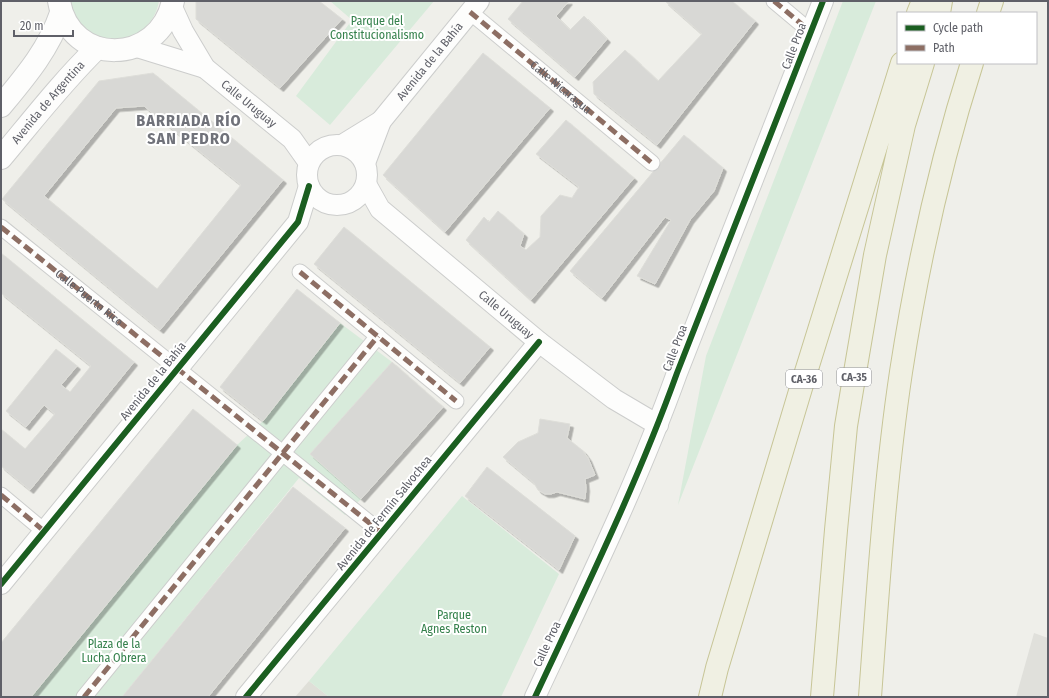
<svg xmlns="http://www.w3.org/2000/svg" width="1049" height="698" viewBox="0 0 1049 698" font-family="'Fira Sans Condensed',sans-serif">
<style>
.industrial{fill:#e0e0db}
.education{fill:#dfdfd8}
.green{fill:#d8ebdb}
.building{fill:#d8d8d5;stroke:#deded9;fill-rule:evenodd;filter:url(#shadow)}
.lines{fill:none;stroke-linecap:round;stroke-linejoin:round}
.pedestrian-casing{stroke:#cccdcc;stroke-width:17}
.minor-casing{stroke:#cccdcc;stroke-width:22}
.tertiary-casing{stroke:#cccdcc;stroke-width:24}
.motorway-casing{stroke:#c7c596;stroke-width:24}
.pedestrian{stroke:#fdfdfc;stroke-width:15}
.minor{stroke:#fdfdfc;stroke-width:20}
.tertiary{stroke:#fdfdfc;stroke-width:22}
.motorway{stroke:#f0f0e3;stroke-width:22}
.quiet{stroke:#8d6e63;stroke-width:5;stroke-dasharray:10 5;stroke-linecap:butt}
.cycleway-casing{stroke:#fff;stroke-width:8}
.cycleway{stroke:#1b5e20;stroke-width:6}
.labels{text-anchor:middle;stroke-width:4;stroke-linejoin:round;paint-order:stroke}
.shield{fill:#fff;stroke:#8f9095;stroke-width:1}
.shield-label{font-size:11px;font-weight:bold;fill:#5f6068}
.park-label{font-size:12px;fill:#35814c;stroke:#fff}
.street-label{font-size:12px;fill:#5f6068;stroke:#fff}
.district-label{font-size:16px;font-weight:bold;letter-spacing:1px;fill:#70727a;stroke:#fff}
</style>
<defs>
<filter id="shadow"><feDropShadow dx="3.5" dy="3.5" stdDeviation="0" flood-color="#0004"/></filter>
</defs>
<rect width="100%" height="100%" fill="#efefea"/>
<!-- industrial -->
<path class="industrial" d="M1034 633 1048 638V697H1016Z"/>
<!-- education -->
<path class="education" d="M309 681 329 697H295Z"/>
<!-- green -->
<path class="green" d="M69 1H159C152 41 105 52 79 23 74 18 72 8 69 1Z
M330 1H434L330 125 296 96 352 20Z
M843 1H876L678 505 706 356Z
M340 323 392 362 310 454 361 499 345 515 299 478 122 697H31L237 445 263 421Z
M462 496 559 574 501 697H329L309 681Z"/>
<!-- building -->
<path class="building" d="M196 1H319L342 19 280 88 196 19Z
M523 1H569L556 16 570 30 584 16 607 39 575 77 508 19Z
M665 1H732L755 21 657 145 594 94 593 82 625 50 658 81 702 34Z
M483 53 550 108 445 232 383 175Z
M153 73 283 180 160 330 2 199 99 81ZM144 106 241 185 157 289 44 196 116 108Z
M566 120 634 178 531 300 466 240 484 217 489 222 498 211 524 234 520 246 526 250 540 237 541 216 560 195 572 198 579 187 536 154Z
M684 135 723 168 714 191 690 220 655 284 637 276 671 220 665 217 602 298 570 271Z
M344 227 490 347 460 383 314 264Z
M1 253 134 362 30 490 1 466V429L25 449 55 414 44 405 26 427 6 411 56 349 77 366 61 385 70 392 91 366 1 293Z
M297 289 340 323 263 421 220 387Z
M392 362 443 407 361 499 310 454Z
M193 409 237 445 31 697H1V643Z
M540 419 570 424 567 438 583 451 588 458 595 475 585 479 586 488 585 499 557 492 551 494H545L538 490 534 483 503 457 518 442 538 433Z
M487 467 575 536 559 570 465 496Z
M293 487 345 528 208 697H122Z"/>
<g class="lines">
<!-- pedestrian casing -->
<g class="pedestrian-casing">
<g id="pedestrian">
<path d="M774 1 811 32"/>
<path id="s1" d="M470 12 652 163"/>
<path d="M1 227 382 533"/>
<path d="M300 272 456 401"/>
<path d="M1 495 44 531"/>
<path d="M84 697 378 336"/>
</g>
</g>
<!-- minor casing -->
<g class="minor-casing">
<g id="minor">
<path id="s2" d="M172 7 183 31 205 68 292 139 309 163"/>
<path d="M137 47 205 68"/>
<circle cx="337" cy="175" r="30"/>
<path d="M342 145 381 121"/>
<path id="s3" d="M365 163 381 121 479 1"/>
<path id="s4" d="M366 184 380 209 539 342 614 399 658 425"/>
<path d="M1 584 298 222 309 186"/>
<path d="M246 697 539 342"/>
<path d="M535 697C585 590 637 484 677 373L823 1"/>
</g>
</g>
<!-- tertiary casing -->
<g class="tertiary-casing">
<g id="tertiary">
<path d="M59 1C70 67 159 66 173 1"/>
<path d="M1 106C25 77 49 49 61 13"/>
<path id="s5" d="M1 158C32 121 62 82 97 48"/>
</g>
</g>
<!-- motorway casing -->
<g class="motorway-casing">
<path id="motorway" d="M918 13 923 1
M939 13 941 1
M988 13 992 1
M710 697 717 668 801 388 902 63
M822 697 836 530 846 426 854 378 875 255 904 125 923 63
M870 697C878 589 885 479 901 372 917 268 940 163 972 63"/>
</g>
<!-- pedestrian -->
<use href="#pedestrian" class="pedestrian"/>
<!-- minor -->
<use href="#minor" class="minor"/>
<!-- tertiary -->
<use href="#tertiary" class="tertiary"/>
<!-- motorway -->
<use href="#motorway" class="motorway"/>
<!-- quiet -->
<g class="quiet">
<path d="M774 1 811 32"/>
<path d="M470 12 652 163"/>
<path id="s6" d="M1 227 382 533"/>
<path d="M300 272 456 401"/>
<path d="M1 495 44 531"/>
<path d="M84 697 378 336"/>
</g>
<!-- cycleway casing -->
<g class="cycleway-casing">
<path id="cycleway" d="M1 584 298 222 309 186
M246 697 539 342
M535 697C585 590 637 484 677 373L823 1"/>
</g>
<!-- cycleway -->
<use href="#cycleway" class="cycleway"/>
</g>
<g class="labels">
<!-- shield labels -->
<g class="shield">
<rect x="837" y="368" width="34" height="18" rx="3"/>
<rect x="786" y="370" width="36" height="18" rx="3"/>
</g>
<g class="shield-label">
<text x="854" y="381">CA-35</text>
<text x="804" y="383">CA-36</text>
</g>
<!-- park labels -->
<g class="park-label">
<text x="377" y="25">Parque del<tspan x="377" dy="14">Constitucionalismo</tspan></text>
<text x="454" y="619">Parque<tspan x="454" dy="14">Agnes Reston</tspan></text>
<text x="114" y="648">Plaza de la<tspan x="114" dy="14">Lucha Obrera</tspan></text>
</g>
<!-- street labels -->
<g class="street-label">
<text transform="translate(794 46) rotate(-69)" y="4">Calle Proa</text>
<text dy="4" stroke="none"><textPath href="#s3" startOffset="122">Avenida de la Bahía</textPath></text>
<text dy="4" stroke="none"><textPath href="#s1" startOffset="118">Calle Nicaragua</textPath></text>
<text dy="4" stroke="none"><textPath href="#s5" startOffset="73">Avenida de Argentina</textPath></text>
<text dy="4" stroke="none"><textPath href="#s2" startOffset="126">Calle Uruguay</textPath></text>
<text dy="4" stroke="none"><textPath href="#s6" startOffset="113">Calle Puerto Rico</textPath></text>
<text dy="4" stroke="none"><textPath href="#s4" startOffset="193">Calle Uruguay</textPath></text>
<text transform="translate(675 348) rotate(-69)" y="4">Calle Proa</text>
<text transform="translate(153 381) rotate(-51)" y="4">Avenida de la Bahía</text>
<text transform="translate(384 513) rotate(-51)" y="4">Avenida de Fermín Salvochea</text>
<text transform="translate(547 644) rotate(-65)" y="4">Calle Proa</text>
</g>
<!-- district labels -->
<g class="district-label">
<text x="189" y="126">BARRIADA RÍO<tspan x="189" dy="18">SAN PEDRO</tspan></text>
</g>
</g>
<!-- border -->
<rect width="1049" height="698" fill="none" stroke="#5f6068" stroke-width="4"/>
<!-- legend -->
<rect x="897" y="12" width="140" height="52" fill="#ffffff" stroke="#bfbfc3"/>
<rect x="905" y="25" width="20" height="6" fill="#1b5e20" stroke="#bfbfc3"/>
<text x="933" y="32" font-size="12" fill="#5f6068">Cycle path</text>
<rect x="905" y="45" width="20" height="6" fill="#8d6e63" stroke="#bfbfc3"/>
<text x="933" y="52" font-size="12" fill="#5f6068">Path</text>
<!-- scale -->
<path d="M14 30v6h59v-6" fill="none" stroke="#5f6068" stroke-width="2"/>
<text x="20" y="30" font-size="12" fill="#5f6068" stroke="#ffffff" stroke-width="3" paint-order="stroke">20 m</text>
</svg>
